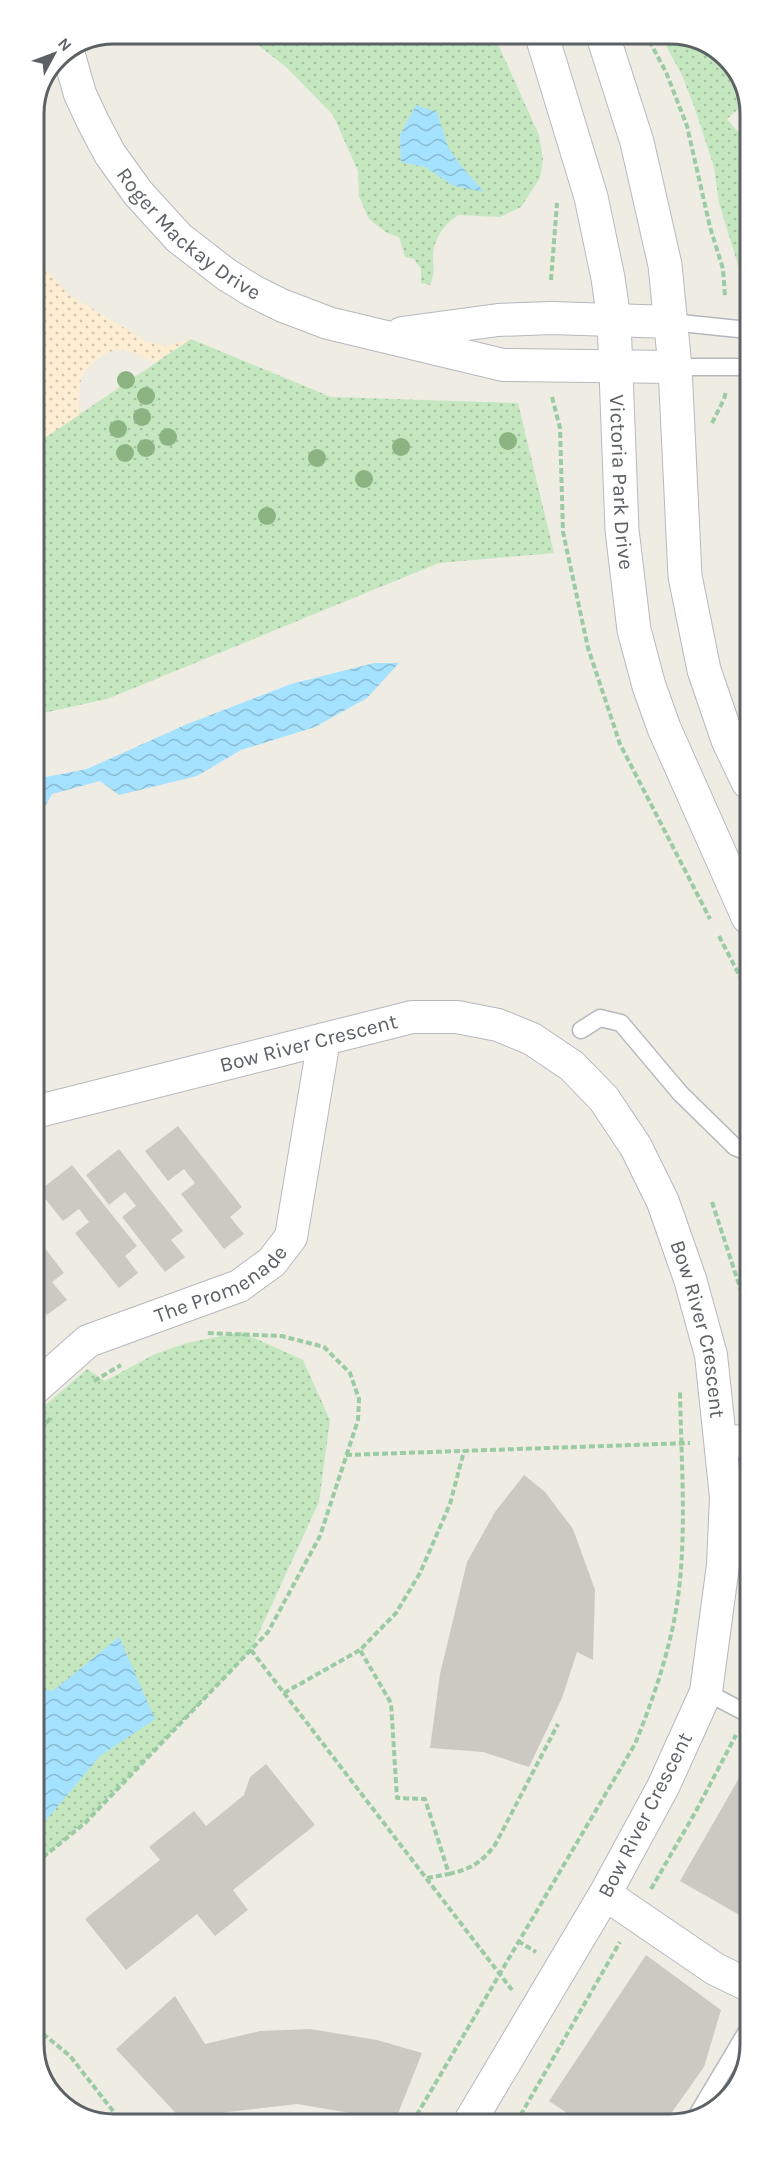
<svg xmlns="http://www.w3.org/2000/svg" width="783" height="2158" viewBox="0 0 783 2158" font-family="Karla,sans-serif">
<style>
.grass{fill:url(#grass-dots)}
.sand{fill:url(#sand-dots)}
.water{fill:url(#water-waves)}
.building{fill:#ccc9c3}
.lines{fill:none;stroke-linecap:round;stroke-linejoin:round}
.lane-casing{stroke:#b5b8bc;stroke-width:19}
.street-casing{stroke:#b5b8bc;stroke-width:34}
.secondary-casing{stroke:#b6babf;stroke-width:35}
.path{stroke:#9acba3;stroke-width:4;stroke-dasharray:6 3;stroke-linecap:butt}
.lane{stroke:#fff;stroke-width:16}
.street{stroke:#fff;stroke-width:32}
.secondary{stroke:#fff;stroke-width:33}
.tree{fill:#8bb482}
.labels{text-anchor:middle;stroke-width:6;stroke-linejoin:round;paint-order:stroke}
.street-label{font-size:21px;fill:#5c6165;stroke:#fff}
.rim{fill:none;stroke:#5c6165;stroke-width:3}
</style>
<defs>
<pattern id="grass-dots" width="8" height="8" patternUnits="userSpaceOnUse" patternTransform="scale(1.5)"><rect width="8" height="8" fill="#c5e7c0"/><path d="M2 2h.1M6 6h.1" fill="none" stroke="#a3bfa0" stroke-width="1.8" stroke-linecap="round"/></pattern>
<pattern id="sand-dots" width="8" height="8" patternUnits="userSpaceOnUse" patternTransform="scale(1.5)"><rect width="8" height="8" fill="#fcedd3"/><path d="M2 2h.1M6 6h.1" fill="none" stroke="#cfc3af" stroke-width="1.8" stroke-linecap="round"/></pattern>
<pattern id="water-waves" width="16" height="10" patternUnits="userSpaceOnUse" patternTransform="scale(1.5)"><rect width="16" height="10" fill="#a5e2ff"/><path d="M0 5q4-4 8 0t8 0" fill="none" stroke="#8abbd2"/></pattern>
</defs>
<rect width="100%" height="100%" fill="#efece4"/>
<!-- grass -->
<path class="grass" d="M243 33H493L539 135 543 159 540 178 521 207 500 217 458 215C442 227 432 240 433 261 434 271 434 276 430 285L421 283V269L414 259 405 257 399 237 387 233 369 219 359 197 358 171 333 115 286 67Z
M659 33H675L722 53 725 56C722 74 735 90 745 103L727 119 747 142V309L740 304 742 278 719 203 714 167 694 106 682 75Z
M191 339 331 397 518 403 554 553 439 563 107 699 34 715V445Z
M241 1332 303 1360 330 1420 319 1502 251 1650 85 1823 36 1863 35 1414 87 1369 105 1381 155 1354 187 1343Z
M750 2026V2045L734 2093 694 2120Z"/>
<!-- sand -->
<path class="sand" d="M33 255 68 294 148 342 166 346 191 339 154 363C132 350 116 342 94 362 87 368 81 376 80 386 78 395 80 405 79 415L37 443H34Z"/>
<!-- water -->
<path class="water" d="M416 105 437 112 448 147 459 163 484 192 454 186 425 167 401 162 400 135Z
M374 663H399L367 698 315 727 241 750 197 776 119 795 100 781 52 794 38 819 34 821V755L46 777 87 769 185 725 291 684Z
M119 1637 155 1719 100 1756 36 1832 35 1688 53 1691Z"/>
<!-- building -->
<path class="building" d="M178 1126 242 1207 230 1217 244 1234 224 1249 181 1194 195 1183 184 1169 168 1181 145 1151Z
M119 1149 183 1231 171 1240 185 1257 165 1272 122 1217 136 1206 125 1192 109 1205 86 1175Z
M72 1165 137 1246 125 1256 138 1273 119 1288 75 1233 89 1222 79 1209 63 1221 39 1191Z
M35 1235 64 1273 52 1282 67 1300 47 1315 35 1300Z
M524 1475 545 1492 573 1529 595 1590 593 1660 577 1652 562 1698 529 1767 483 1752 430 1748 440 1674 467 1562 495 1512Z
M750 1759V1921L680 1881Z
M266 1764 315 1825 233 1890 248 1910 215 1936 197 1914 126 1970 85 1919 160 1860 149 1847 194 1811 206 1826 244 1795 250 1777Z
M646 1955 721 2010 704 2067 665 2122 582 2123 549 2101Z
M175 1996 205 2044 260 2031 310 2029 377 2040 422 2053 394 2124H371L356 2114 297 2104 228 2112 182 2120 116 2049Z"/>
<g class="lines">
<!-- lane casing -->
<g class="lane-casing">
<path id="lane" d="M671 322 748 330
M675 367H748
M581 1030 600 1018 621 1023 680 1093 735 1147 749 1153
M706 1692 750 1715
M694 2120 750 2026"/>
</g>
<!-- street casing -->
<g class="street-casing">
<g id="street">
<path id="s1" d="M68 52 80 94 94 124 110 154 138 193 179 238 227 275 253 291 281 305 328 323 503 365 675 367"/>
<path d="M402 333 498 320 552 318 671 322"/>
<path id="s2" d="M35 1112 412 1017H457L498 1025 532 1039 572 1066 604 1099 636 1147 663 1202 690 1279 711 1355 726 1497 723 1565 706 1692 663 1787 605 1894 469 2123"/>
<path id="s3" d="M35 1388 88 1341 239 1286 272 1262 291 1237 324 1039"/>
<path d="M721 1442 749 1441"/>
<path d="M605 1894 715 1969 750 1986"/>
</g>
</g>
<!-- secondary casing -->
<g class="secondary-casing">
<g id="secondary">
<path id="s4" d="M541 33 591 197 608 278 614 320 622 530 634 630 649 686 664 728 748 917"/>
<path d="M602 33 637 142 665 265 675 367 685 576 704 670 728 740 748 782"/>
</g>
</g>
<!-- path -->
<path class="path" d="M645 33 666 72 687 126 710 227 723 269 725 296
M551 280 557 203
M552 397 560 428 563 532 588 648 620 744 710 919
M712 423 724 399 726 392
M719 936 748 992
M712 1202 749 1315
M94 1381 121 1365
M35 1437 51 1417
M346 1455 690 1443
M747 1645 749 1659
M251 1650 512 1990
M284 1693 360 1650
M36 1863 85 1823 268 1632 320 1536 358 1420 359 1399 350 1373 324 1347 282 1336 206 1333
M449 1874C472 1868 480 1864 495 1845L558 1724
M427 1878 449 1874 425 1799 397 1798 391 1703 360 1650 396 1613 420 1573 450 1504 464 1451
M651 1889 696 1811 736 1735
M518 1941 536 1952
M36 2028 70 2056 124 2125
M412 2123 635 1744C656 1692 675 1636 680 1580 686 1518 681 1454 680 1391
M516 2123 620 1942"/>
<!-- lane -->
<use href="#lane" class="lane"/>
<!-- street -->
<use href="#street" class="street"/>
<!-- secondary -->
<use href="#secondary" class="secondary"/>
</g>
<!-- trees -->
<g class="tree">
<circle cx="126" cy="380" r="9"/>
<circle cx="146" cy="396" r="9"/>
<circle cx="142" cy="417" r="9"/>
<circle cx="118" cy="429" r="9"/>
<circle cx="168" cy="437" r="9"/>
<circle cx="508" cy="441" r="9"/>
<circle cx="401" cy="447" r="9"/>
<circle cx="146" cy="448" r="9"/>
<circle cx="125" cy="453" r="9"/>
<circle cx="317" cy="458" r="9"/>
<circle cx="364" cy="479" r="9"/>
<circle cx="267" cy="516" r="9"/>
</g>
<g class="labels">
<!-- street labels -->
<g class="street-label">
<text dy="7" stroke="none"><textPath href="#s1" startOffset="224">Roger Mackay Drive</textPath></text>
<text dy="7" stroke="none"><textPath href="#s4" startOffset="459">Victoria Park Drive</textPath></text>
<text dy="7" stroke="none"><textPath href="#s2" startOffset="282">Bow River Crescent</textPath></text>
<text dy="7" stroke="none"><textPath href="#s3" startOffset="216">The Promenade</textPath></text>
<text dy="7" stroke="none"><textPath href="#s2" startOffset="858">Bow River Crescent</textPath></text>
<text transform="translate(645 1815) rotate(-63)" y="7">Bow River Crescent</text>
</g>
</g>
<!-- crop -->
<path d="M0 0H783V2158H0ZM114 44H670A70 70 0 0 1 740 114V2044A70 70 0 0 1 670 2114H114A70 70 0 0 1 44 2044V114A70 70 0 0 1 114 44Z" fill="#fff" fill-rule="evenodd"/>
<path class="rim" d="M114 44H670A70 70 0 0 1 740 114V2044A70 70 0 0 1 670 2114H114A70 70 0 0 1 44 2044V114A70 70 0 0 1 114 44Z"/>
<!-- north arrow -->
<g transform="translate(54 54) rotate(49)" stroke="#ffffff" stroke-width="4.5" paint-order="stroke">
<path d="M0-4.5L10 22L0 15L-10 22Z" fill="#5c6165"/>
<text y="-9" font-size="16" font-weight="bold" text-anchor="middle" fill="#5c6165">N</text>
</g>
</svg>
